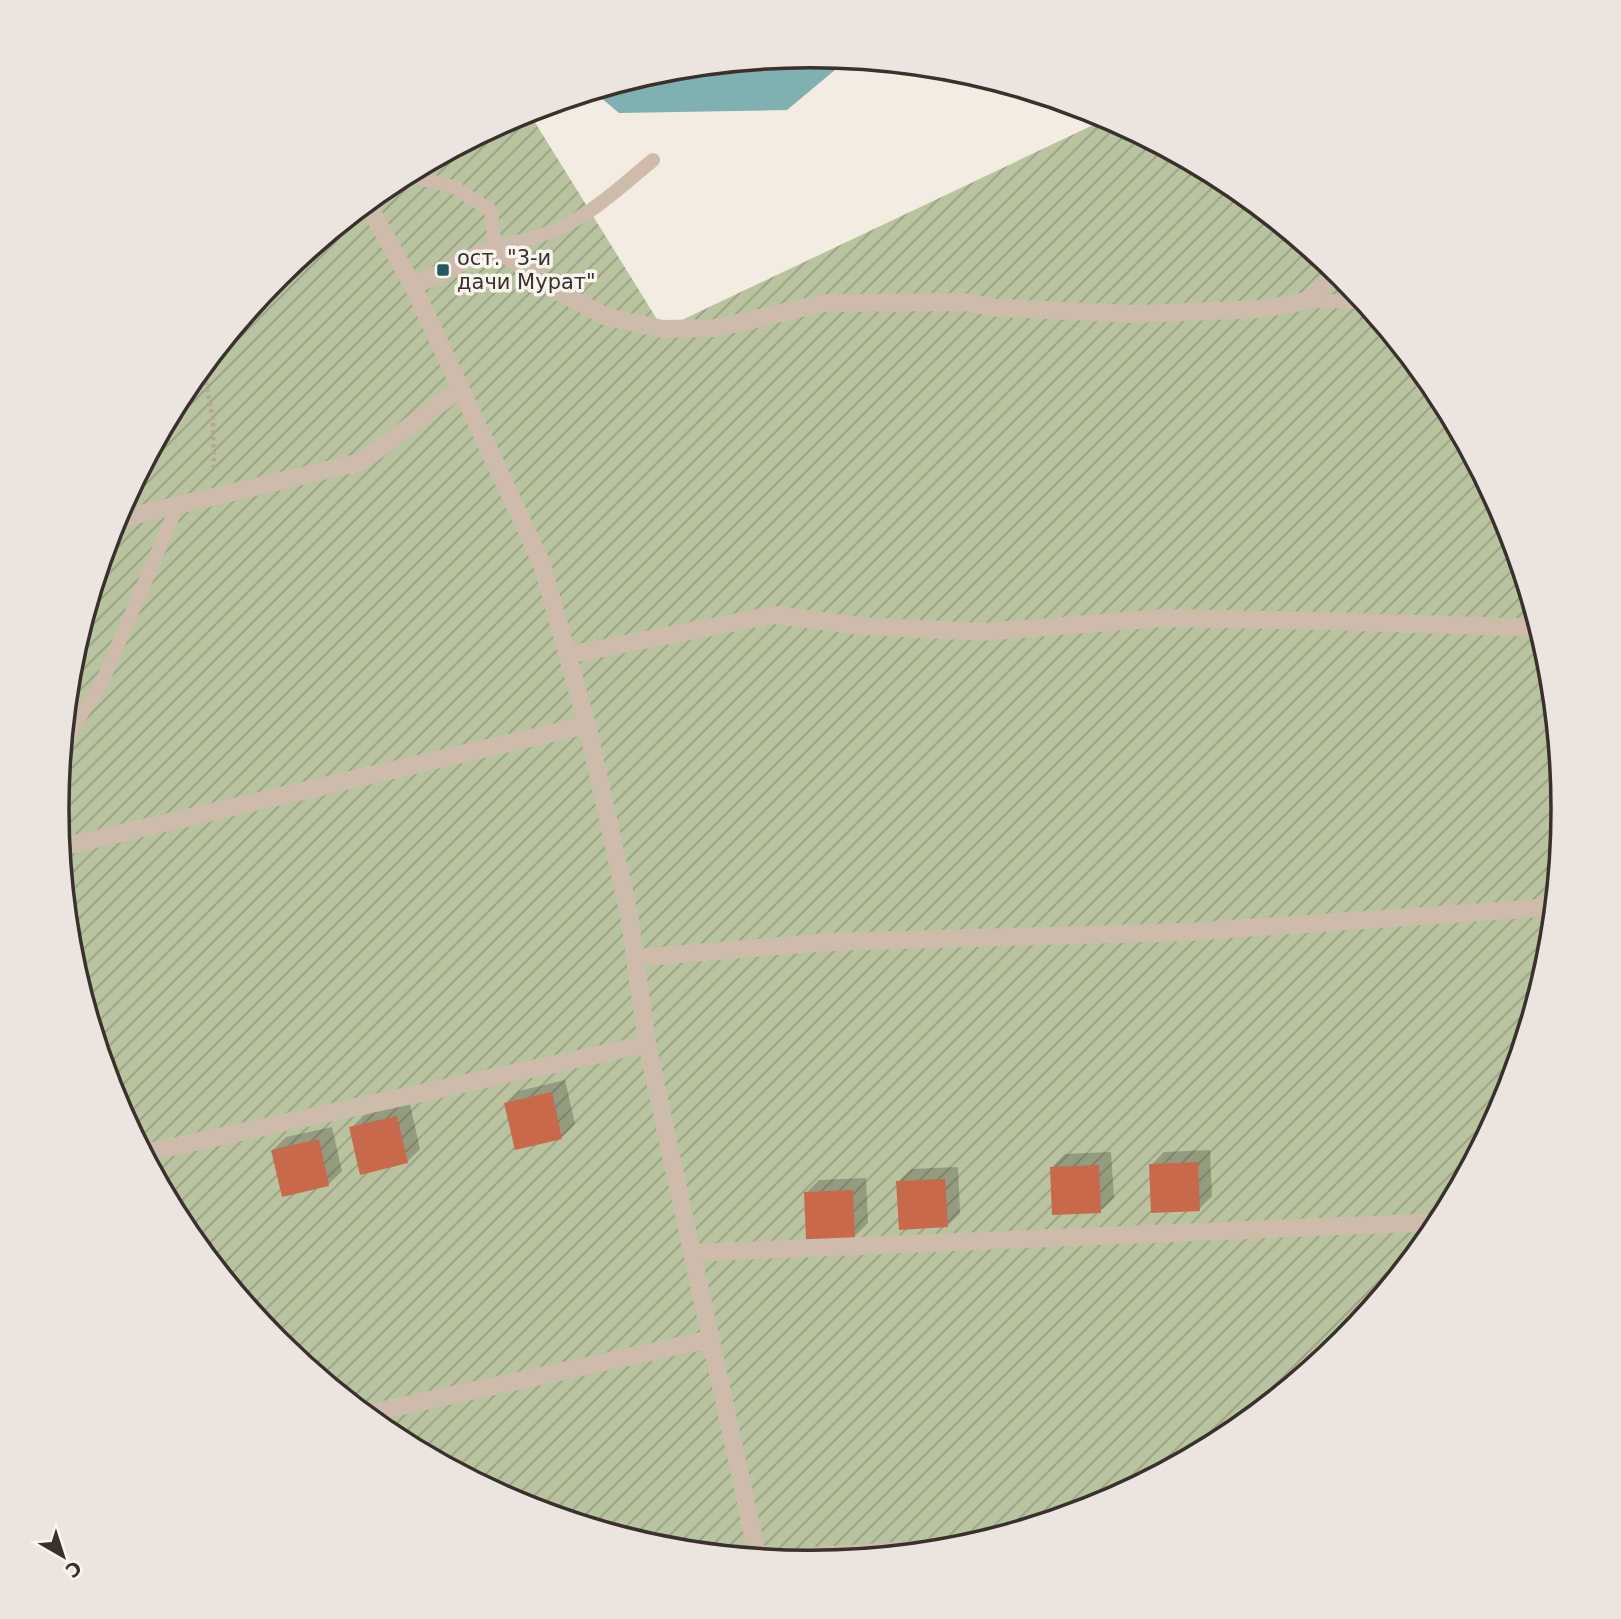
<svg xmlns="http://www.w3.org/2000/svg" width="1621" height="1619" viewBox="0 0 1621 1619" font-family="'DejaVu Sans',sans-serif">
<style>
.garden{fill:url(#garden-furrows)}
.water{fill:#7fb0b2}
.shadow{fill:#0003}
.building{fill:#c8694b}
.lines{fill:none;stroke-linecap:round;stroke-linejoin:round}
.path{stroke:#b9a596;stroke-width:4.5;stroke-dasharray:3.5 3.5;stroke-linecap:butt}
.service{stroke:#cdbbac;stroke-width:14}
.minor{stroke:#cdbbac;stroke-width:18}
.poi-dot{fill:#1f5a5e;stroke:#fbf5ee;stroke-width:2.5}
.labels{text-anchor:middle;stroke-width:7;stroke-linejoin:round;paint-order:stroke}
.poi-label{font-size:21px;fill:#3b302b;stroke:#fbf5ee;text-anchor:start}
.rim{fill:none;stroke:#3b302b;stroke-width:3.5}
</style>
<defs>
<pattern id="garden-furrows" width="10" height="10" patternUnits="userSpaceOnUse" patternTransform="scale(1.75)"><rect width="10" height="10" fill="#b8c4a0"/><path d="M-1 1l2-2M0 10L10 0M9 11l2-2" fill="none" stroke="#97a083"/></pattern>
</defs>
<rect width="100%" height="100%" fill="#f4ebe1"/>
<!-- garden -->
<path class="garden" d="M528 111 663 329 1108 118 1229 183 1344 277 1437 391 1507 522 1550 663 1564 810 1549 957 1506 1098 1437 1228 1343 1343 1229 1436 1098 1506 957 1549 810 1563 663 1548 522 1505 392 1436 277 1342 184 1228 114 1097 71 956 57 809 72 662 115 521 184 391 278 276 392 183Z"/>
<!-- water -->
<path class="water" d="M810 56 847 60 787 110 619 113 594 92 664 70Z"/>
<!-- shadow -->
<path class="shadow" d="M565 1080 575 1124 562 1137 506 1104 519 1091Z
M410 1104 420 1149 407 1162 351 1128 364 1115Z
M332 1127 342 1171 329 1184 283 1195 273 1150 286 1137Z
M1210 1150 1212 1196 1199 1209 1151 1165 1164 1152Z
M1111 1152 1114 1198 1100 1211 1052 1167 1065 1154Z
M958 1167 960 1213 947 1226 898 1182 911 1169Z
M866 1178 868 1223 855 1236 806 1193 819 1180Z"/>
<!-- building -->
<path class="building" d="M552 1092 562 1139 515 1150 504 1103Z
M397 1116 408 1163 360 1175 349 1127Z
M319 1139 329 1186 282 1197 271 1150Z
M1198 1162 1200 1211 1151 1213 1149 1164Z
M1099 1165 1101 1213 1052 1215 1050 1167Z
M945 1179 948 1227 899 1230 896 1181Z
M853 1190 855 1238 806 1240 804 1192Z"/>
<g class="lines">
<!-- path -->
<path class="path" d="M203 368 213 420 214 471"/>
<!-- service -->
<path class="service" d="M407 175 454 187 491 211 495 247C510 243 524 241 539 236 583 223 618 189 653 160
M1306 301 1364 302
M64 741 102 682 177 507"/>
<!-- minor -->
<path class="minor" d="M367 203 413 286 542 564 587 725 629 914 647 1044 758 1558
M413 286 495 247 559 292 607 317 663 329 716 328 824 303 964 302 998 308 1136 314 1263 309 1306 301 1331 278 1333 268
M115 520 361 462 460 389
M567 655 774 615 861 626 983 632 1163 618 1326 621 1539 628
M61 847 587 725
M635 958 827 942 1188 932 1541 908 1555 902
M144 1153 647 1044
M692 1253 1440 1222
M365 1414 711 1339
M766 1559 963 1547"/>
</g>
<!-- markers -->
<rect class="poi-dot" x="436" y="263" width="14" height="14" rx="3.5"/>
<g class="labels">
<!-- poi labels -->
<g class="poi-label">
<text x="457" y="265">ост. "3-и<tspan x="457" dy="24">дачи Мурат"</tspan></text>
</g>
</g>
<!-- crop -->
<path d="M0 0H1621V1619H0ZM69 809a741 741 0 1 1 1482 0a741 741 0 1 1-1482 0Z" fill="#ece5de" fill-rule="evenodd"/>
<path class="rim" d="M69 809a741 741 0 1 1 1482 0a741 741 0 1 1-1482 0Z"/>
<!-- north arrow -->
<g transform="translate(63 1556) rotate(141)" stroke="#fbf5ee" stroke-width="5" paint-order="stroke">
<path d="M0-5L12 26L0 18L-12 26Z" fill="#3b302b"/>
<text y="-10" font-size="19" font-weight="bold" text-anchor="middle" fill="#3b302b">С</text>
</g>
</svg>
